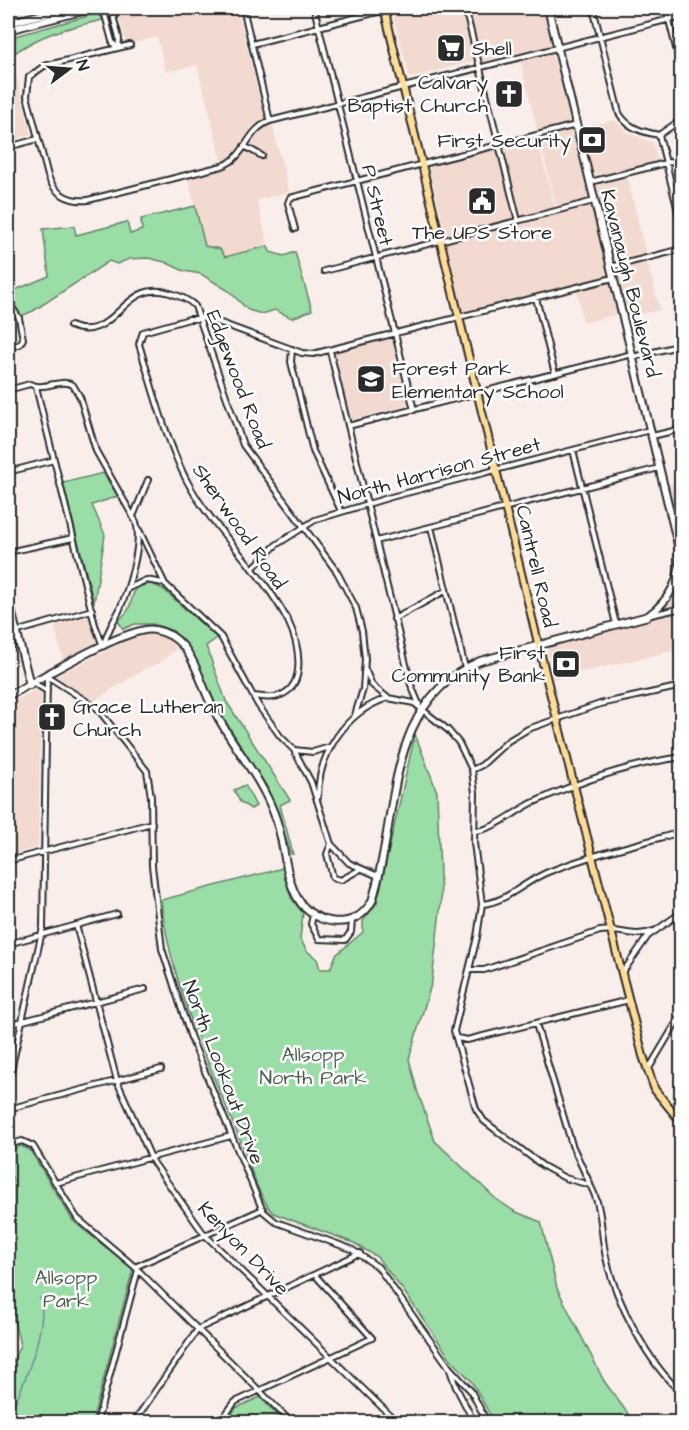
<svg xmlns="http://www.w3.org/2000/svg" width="689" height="1430" viewBox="0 0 689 1430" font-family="'Architects Daughter',sans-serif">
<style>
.built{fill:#f2dad0}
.green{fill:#9bdda7;stroke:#638469;stroke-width:1.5}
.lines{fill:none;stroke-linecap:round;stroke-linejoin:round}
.stream{stroke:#6b89a2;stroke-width:1.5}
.street-casing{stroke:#2b2b2b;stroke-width:8}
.secondary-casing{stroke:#2b2b2b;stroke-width:10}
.primary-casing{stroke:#2b2b2b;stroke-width:10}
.street{stroke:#fff;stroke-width:4}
.secondary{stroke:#fff;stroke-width:6}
.primary{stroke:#ffdd96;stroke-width:6}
.labels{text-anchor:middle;stroke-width:5;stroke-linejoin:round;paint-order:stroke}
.poi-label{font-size:20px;fill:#2b2b2b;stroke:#fff;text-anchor:start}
.street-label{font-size:20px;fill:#2b2b2b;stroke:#fff}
.park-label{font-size:20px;fill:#4d6050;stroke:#fff}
</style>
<rect width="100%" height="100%" fill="#f9eeea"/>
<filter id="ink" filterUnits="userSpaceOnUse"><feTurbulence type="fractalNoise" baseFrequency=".0167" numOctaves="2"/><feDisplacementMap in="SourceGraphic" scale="12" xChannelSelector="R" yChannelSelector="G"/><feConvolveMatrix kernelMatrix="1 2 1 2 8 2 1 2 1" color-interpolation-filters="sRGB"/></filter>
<g filter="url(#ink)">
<!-- built -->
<path class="built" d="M125 8H237L265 117 252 127 232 157 222 161 197 65 166 72 157 37 127 45 117 10Z
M418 8H462L474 61 410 78 393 16 394 14Z
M465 8H547L557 48 480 67Z
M553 52 589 198 556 206 520 60Z
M13 63 31 134 8 142V64Z
M615 120 627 132 653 143 658 161 608 174H592L580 128Z
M272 123 289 192 257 200 268 246 225 257 220 249 205 246 188 179 235 166 259 128Z
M536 135 556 211 594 201 613 278 460 317 441 241 517 221 499 144Z
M496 148 513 219 446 235 429 169 431 165Z
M627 175 646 254 619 261 614 258 595 183Z
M647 261 660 310 628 317 617 273 621 268Z
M606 283 610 286 617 314 583 323 577 291Z
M392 337 408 406 350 420 333 352Z
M681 482V539L668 485Z
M681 573V649L553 679 547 651 550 646 653 618 670 600Z
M89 615 96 642 63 660 54 625Z
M154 633 166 638 177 648 158 664 146 668 94 701 55 679V677L136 635Z
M35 690 41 694 38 847 8 856V704Z"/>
<!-- green -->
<path class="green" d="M99 13 103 20C67 28 42 33 12 55L13 63 8 64V38Z
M195 206 205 246 220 249 225 257 268 246 270 252 284 256 295 252 312 310 292 318 275 310 262 314 248 310 229 291 201 274 184 271 165 262 148 258 129 259 117 264 109 261 33 311 21 316 13 305 8 306V293L49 276 43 229 74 226 76 235 127 222 130 234 142 230 141 219Z
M103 473 118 496 92 505 105 535 94 603 63 483Z
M152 584 163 589 217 638 206 646 226 701 290 800 280 805 293 854H291L267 787 217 708 190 649 173 631 153 624H135L123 629 118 621C121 617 126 614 128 610 136 594 128 587 152 584Z
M415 734 437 792 441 901 432 981 409 1059 417 1090 435 1141 496 1199 514 1211 541 1222 557 1288 604 1381 634 1422H494L472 1382 450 1358 403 1290 377 1257 354 1243 273 1213C257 1195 250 1164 241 1142 208 1064 171 985 161 900L283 868 291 898 303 913 300 939 307 951 317 959 320 969H330L336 955 363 932V921L377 903Z
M245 785 256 806 251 809 240 802 234 790Z
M21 1146 30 1150 73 1221 133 1269 92 1422H8V1373L20 1345 8 1296V1185L14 1181 8 1172V1150Z
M260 1397 284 1422H226L236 1408Z"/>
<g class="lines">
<!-- stream -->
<path class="stream" d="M8 1416C22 1390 49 1326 40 1298"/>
<!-- street casing -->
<g class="street-casing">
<path id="street" d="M93 8 105 15 112 41 116 48
M115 8C109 21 124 35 117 48
M243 8 270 121
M314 8 414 410
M465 8 518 221
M593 8 619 113C627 128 643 132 659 135L682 227
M666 8 682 72
M252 44 393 8
M130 45 44 66 29 77 27 96 48 176C54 194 70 202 88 200L222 166C247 157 245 131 270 121L682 16
M659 135 682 119
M244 146 262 156
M8 147 38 139
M590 182 682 159
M295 229 288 203 290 198 576 125
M611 267 682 249
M324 271 594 201
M536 298 555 374
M8 309 14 310 19 318 23 339 20 344 8 348
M70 326C116 345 121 278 170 293 179 296 188 299 195 306L243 445 337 572 356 608 362 631 365 659 363 689 355 715
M292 349 291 362 313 451 341 511
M330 351 411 685 419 704
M633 357 682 345
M36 387 95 625 103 646
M8 390 30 384C44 391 59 378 73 385L80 397 96 451 136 522C143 543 128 591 119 611 113 623 106 632 104 646
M348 426 632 354
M652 436 682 429
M573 450 616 624
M8 472 54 460
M134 514 148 480
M671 515 682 512
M431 527 465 668
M139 530 165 584 221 637 258 705 280 736 294 750 311 782 331 844 349 863 378 876
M376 541 659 468
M8 552 73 538
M252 569 276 545 315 520 391 497 650 430
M129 588 146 580 163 583
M651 615 682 608
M394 619 445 591
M8 634 92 610
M365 669 372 685 383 694 388 698 414 703 448 730 459 743 472 770 475 793 474 843 482 904 477 937 454 1031 476 1109 484 1121 543 1166 565 1178 590 1185C603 1208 600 1231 606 1257 615 1300 648 1364 682 1393
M47 676 97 708 147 771 151 797 152 866 162 949 191 1038 263 1211 276 1222 351 1249 378 1267 449 1367 456 1387 474 1422
M34 683 47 691
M254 696C263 697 273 699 281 695 308 684 298 641 288 621 262 570 214 532 187 481 168 445 151 384 139 344L143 332 189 319 207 318 302 353 313 354 613 278
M294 750 313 752 330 747
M472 770 482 765 508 741 528 729 600 704 682 686
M318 797C318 754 346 711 388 698
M474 831C494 830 514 812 532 803 578 782 632 764 682 757
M331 844 327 854 333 878 341 880 359 870
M8 861 152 823
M482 904C505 903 527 880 548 872 591 855 637 844 682 832
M313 915 311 924 319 939 345 940 351 932 352 920
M76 925 117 1081 153 1162 204 1234 397 1422
M8 944 117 914
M470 970H484L600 931C620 928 633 939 653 931
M623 972 648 936 682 912
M536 1024 572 1145 590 1184
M8 1025 145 989
M457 1038 467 1040 629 1000
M648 1070 682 1013
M8 1084 43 927 47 677
M8 1109 161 1069
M8 1145 22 1141 33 1146 77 1218 135 1267 291 1422
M56 1183 231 1136
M135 1267 263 1209
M449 1367 471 1391 487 1422
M97 1422 138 1270
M134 1422 198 1329 360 1253
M220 1422 235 1402 372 1338 315 1275"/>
</g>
<!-- secondary casing -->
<g class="secondary-casing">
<path id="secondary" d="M8 23 68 8
M8 30 94 8
M8 598 30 685
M8 696C34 682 130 624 155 630 166 632 175 637 182 645 197 662 203 690 214 710 233 747 261 777 275 816 285 842 284 876 298 899 314 926 356 932 372 901 400 816 382 704 480 661L648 616C670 600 683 577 679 549L548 8"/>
</g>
<!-- primary casing -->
<g class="primary-casing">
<path id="primary" d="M384 8 547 680 643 1056 655 1090 682 1123"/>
</g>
<!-- street -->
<use href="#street" class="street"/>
<!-- secondary -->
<use href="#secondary" class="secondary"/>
<!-- primary -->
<use href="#primary" class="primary"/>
</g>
</g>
<!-- icons -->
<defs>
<g id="supermarket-square" transform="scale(1.5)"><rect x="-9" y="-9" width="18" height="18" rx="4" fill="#2b2b2b" stroke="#fff"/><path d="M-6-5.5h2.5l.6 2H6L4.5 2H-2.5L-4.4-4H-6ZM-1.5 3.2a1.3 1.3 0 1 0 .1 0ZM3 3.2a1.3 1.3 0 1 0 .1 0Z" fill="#fff"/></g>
<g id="church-square" transform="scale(1.5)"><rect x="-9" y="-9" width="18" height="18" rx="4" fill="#2b2b2b" stroke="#fff"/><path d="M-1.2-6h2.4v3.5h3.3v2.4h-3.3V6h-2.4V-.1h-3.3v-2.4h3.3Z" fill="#fff"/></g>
<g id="bank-square" transform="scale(1.5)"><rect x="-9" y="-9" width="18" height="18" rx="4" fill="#2b2b2b" stroke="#fff"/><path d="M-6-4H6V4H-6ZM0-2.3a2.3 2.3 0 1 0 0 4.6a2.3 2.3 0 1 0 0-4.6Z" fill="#fff"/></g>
<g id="civic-square" transform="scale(1.5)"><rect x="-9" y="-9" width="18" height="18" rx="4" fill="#2b2b2b" stroke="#fff"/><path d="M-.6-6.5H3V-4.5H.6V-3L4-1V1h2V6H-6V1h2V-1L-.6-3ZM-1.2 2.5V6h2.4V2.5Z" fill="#fff"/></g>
<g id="school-square" transform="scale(1.5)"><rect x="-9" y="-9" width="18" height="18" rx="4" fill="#2b2b2b" stroke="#fff"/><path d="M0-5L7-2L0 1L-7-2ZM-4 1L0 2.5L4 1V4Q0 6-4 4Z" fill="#fff"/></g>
</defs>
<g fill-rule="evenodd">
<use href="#supermarket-square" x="451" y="48"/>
<use href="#church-square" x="509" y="94"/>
<use href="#bank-square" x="592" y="140"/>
<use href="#civic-square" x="482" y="201"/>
<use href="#school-square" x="371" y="379"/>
<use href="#bank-square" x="566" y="664"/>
<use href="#church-square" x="52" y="717"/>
</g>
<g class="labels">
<!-- poi labels -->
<g class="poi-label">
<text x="472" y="55">Shell</text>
<text x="488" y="89" text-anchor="end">Calvary<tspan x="488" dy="23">Baptist Church</tspan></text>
<text x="571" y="147" text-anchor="end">First Security</text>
<text x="482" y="239" text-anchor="middle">The UPS Store</text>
<text x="392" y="375">Forest Park<tspan x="392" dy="23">Elementary School</tspan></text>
<text x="545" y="659" text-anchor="end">First<tspan x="545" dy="23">Community Bank</tspan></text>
<text x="73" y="713">Grace Lutheran<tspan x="73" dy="23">Church</tspan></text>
</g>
<!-- street labels -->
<g class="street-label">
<text transform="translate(378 205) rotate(77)" y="7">P Street</text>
<text transform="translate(631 283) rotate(76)" y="7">Kavanaugh Boulevard</text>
<text transform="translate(239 379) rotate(69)" y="7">Edgewood Road</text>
<text transform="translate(439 470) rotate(-15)" y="7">North Harrison Street</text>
<text transform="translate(240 526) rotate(55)" y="7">Sherwood Road</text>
<text transform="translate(537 566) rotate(77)" y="7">Cantrell Road</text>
<text transform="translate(224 1072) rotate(69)" y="7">North Lookout Drive</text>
<text transform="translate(244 1248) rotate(46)" y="7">Kenyon Drive</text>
</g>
<!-- park labels -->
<g class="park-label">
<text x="313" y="1061">Allsopp<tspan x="313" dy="23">North Park</tspan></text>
<text x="66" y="1284">Allsopp<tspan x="66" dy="23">Park</tspan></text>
</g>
</g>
<!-- margin -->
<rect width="689" height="1430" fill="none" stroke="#fff" stroke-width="30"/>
<rect x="15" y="15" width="659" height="1400" fill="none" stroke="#2b2b2b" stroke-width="2" filter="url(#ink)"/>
<!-- north arrow -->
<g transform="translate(69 69) rotate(74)" stroke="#ffffff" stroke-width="4.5" paint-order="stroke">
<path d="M0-4.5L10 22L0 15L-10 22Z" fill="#2b2b2b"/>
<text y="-9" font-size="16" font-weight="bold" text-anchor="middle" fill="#2b2b2b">N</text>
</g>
</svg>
